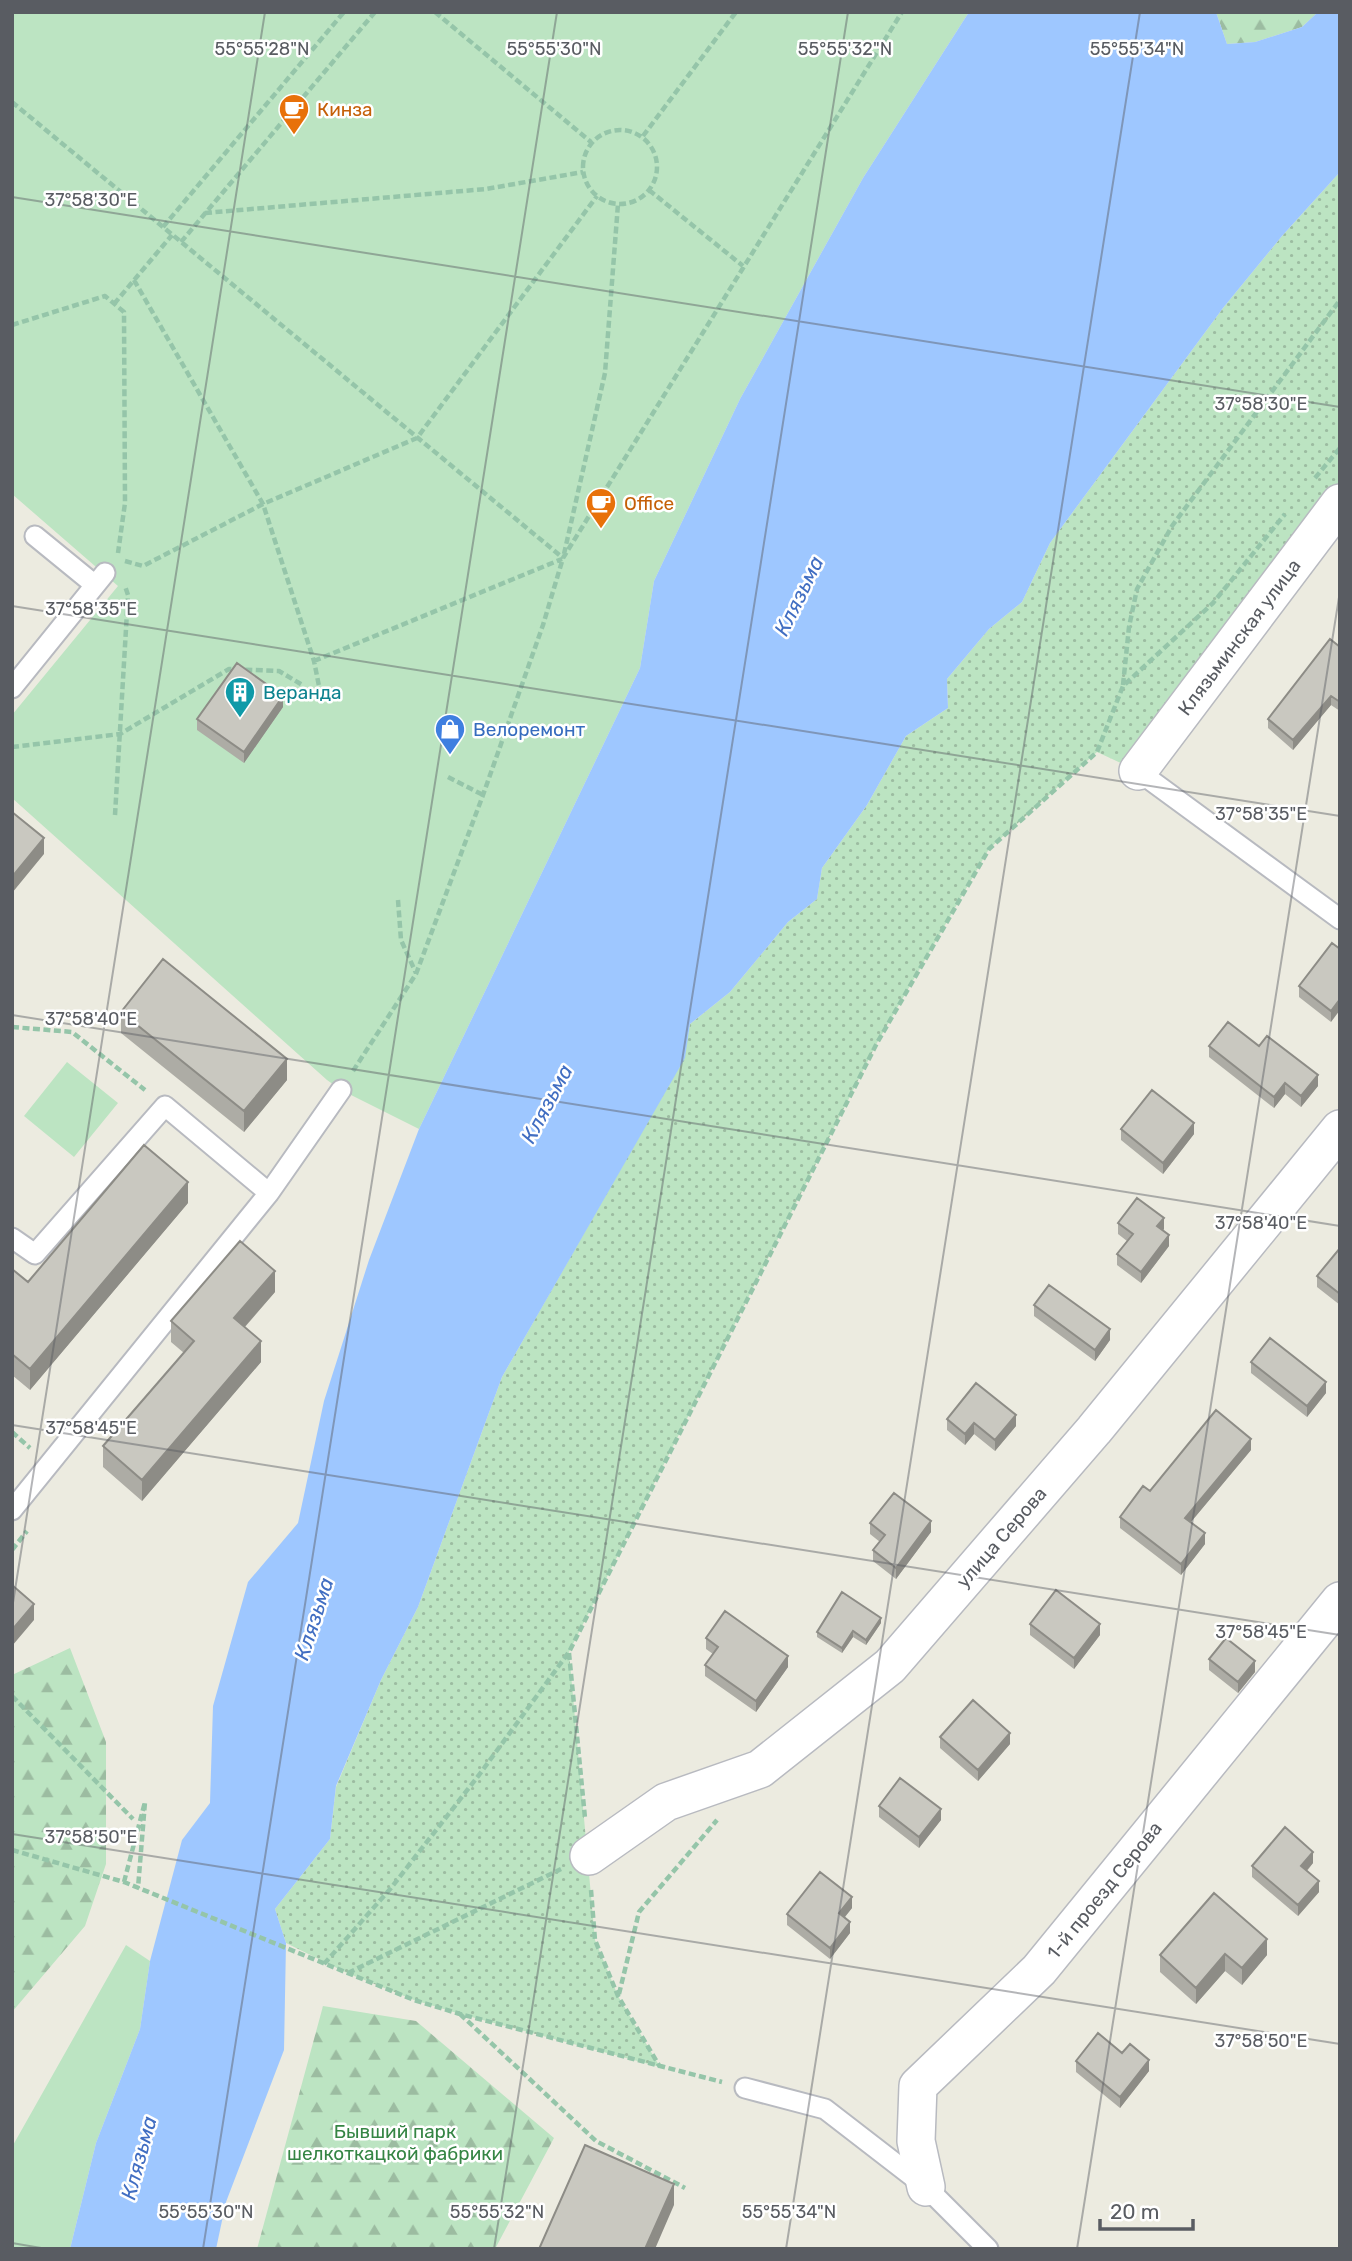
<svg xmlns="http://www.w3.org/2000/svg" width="1352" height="2261" viewBox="0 0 1352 2261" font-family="Rubik,sans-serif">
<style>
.grass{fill:url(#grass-dots)}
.forest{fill:url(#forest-firs)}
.park{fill:#bce4c2}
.water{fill:#9ec7ff}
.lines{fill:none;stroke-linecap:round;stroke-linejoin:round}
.lane-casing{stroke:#b8bac0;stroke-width:23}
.street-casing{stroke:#b8bac0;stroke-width:40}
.path{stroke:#95c5a9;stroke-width:4.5;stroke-dasharray:7 3.5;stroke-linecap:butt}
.lane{stroke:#fff;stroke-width:19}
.street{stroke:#fff;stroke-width:37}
.wall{fill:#adaca5}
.shaded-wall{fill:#8d8c86}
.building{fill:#c9c8c0;stroke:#8d8c86;stroke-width:2}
.ticks{fill:none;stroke:#595c62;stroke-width:2;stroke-opacity:0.45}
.labels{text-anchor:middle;stroke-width:5;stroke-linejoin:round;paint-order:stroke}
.food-label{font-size:19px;fill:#c56008;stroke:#fff;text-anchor:start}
.street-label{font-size:19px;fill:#595c62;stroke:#fff}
.culture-label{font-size:19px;fill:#0d838f;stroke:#fff;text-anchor:start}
.shop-label{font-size:19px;fill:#366cbe;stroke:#fff;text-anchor:start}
.park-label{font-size:19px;fill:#358544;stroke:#fff}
.water-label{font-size:21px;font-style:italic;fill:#416ec2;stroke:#fff}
.ticks-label{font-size:18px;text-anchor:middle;fill:#595c62;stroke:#fff;stroke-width:5;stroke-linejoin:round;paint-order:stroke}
</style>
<defs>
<pattern id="grass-dots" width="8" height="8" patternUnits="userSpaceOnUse" patternTransform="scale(1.75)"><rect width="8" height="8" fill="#bce4c2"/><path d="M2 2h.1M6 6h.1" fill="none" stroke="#9cbca1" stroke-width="1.8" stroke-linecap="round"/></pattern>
<pattern id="forest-firs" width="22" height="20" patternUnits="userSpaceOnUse" patternTransform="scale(1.75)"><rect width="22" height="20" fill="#bce4c2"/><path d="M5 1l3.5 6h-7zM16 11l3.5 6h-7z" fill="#9cbca1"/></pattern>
</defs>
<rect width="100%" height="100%" fill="#ecebe0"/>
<!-- grass -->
<path class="grass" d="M1340 172V503L1138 771 1097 752 989 849 877 1043 569 1652 595 1940 618 1996 660 2067 460 2014 414 2000 347 1973 286 1943 275 1909 330 1839 336 1787 381 1680 418 1607 502 1377 684 1058 690 1024 730 992 788 922 817 899 822 868 867 805 906 736 948 708 947 679 989 629 1022 602 1050 543 1223 308 1282 236Z"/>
<!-- forest -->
<path class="forest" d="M1216 12H1318L1302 27 1255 42 1227 44Z
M70 1648 106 1742V1864L85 1926 12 2012V1675Z
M323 2006 416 2021 554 2138 495 2249H257Z"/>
<!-- park -->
<path class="park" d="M12 12H969L863 178 740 399 654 581 640 668 419 1129 341 1090 327 1080 12 798V715L118 586 12 494Z
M67 1062 118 1103 74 1157 24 1116Z
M126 1945 150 1961 140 2029 96 2143 70 2249H12V2147Z"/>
<!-- water -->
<path class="water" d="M969 12H1216L1227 44 1255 42 1302 27 1318 12H1340V172L1282 236 1223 308 1050 543 1022 602 989 629 947 679 948 708 906 736 867 805 822 868 817 899 788 922 730 992 690 1024 685 1058 502 1377 418 1607 381 1680 336 1786 330 1839 275 1909 286 1943 284 2050 226 2202 216 2249H70L96 2143 140 2029 150 1961 182 1840 210 1803 213 1706 248 1582 298 1523 324 1401 369 1260 419 1129 640 668 654 581 740 399 863 178Z"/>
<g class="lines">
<!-- lane casing -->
<g class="lane-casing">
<path id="lane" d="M35 536 95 585
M12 688 105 573
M1138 771 1340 919
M12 1238 35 1254 165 1106 269 1193
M12 1510 269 1193 341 1090
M745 2088 825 2109 926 2187 988 2249"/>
</g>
<!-- street casing -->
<g class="street-casing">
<path id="street" d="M1138 771 1340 503
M589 1856 666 1802 760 1769 890 1666 1094 1430 1340 1129
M926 2187 916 2141 918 2086 1039 1970 1340 1601"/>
</g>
<!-- path -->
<path class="path" d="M435 12 591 142
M12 102 563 558
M583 167a37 37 0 1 1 74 0a37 37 0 1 1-74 0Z
M643 136 736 12
M649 190 743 266
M205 213 486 189 583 172
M163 227 344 12
M181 242 375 12
M134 280 263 504 314 661 321 696
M114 304 172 235
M12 325 105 296 124 312 125 503 118 553
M1315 478 1340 448
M564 554 605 373 618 204
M125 561 143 566 263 504 417 438 597 196
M314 661 562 559
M1123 685 1129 627 1137 589 1172 526 1340 300
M12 747 120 734 229 669 279 671 304 686
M448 777 483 795
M115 815 128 595 125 586
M398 900 401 940 416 973
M12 1027 72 1032 145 1090
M353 1071 416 974 483 795 543 625 563 558 902 12
M12 1432 30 1448
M12 1550 27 1531
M569 1653 585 1818
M12 1696 133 1819
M12 1850 124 1882 414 2000 460 2014 722 2082
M124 1882 145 1802 138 1888
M591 1890 595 1940 618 1996 660 2067
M324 1964 391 1888 479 1775 569 1652 877 1043 989 849 1097 752 1123 686 1213 603 1285 514
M348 1973 561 1869
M619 1994 639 1912 717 1820
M460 2014 596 2141 685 2188"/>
<!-- lane -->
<use href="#lane" class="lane"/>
<!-- street -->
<use href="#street" class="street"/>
</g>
<!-- wall -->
<path class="wall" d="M1340 647V711L1331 705 1293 750 1268 728V719Z
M283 707 244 763 197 730V719Z
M1340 949 1331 1022 1299 997V986Z
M121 1012 287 1080 244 1132 121 1033Z
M1209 1046H1259L1318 1086 1301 1107 1285 1094 1274 1108 1209 1057Z
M1121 1129 1194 1134 1163 1174 1121 1140Z
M188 1203 30 1390 12 1375V1269L28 1282Z
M1118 1223 1164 1229 1163 1230 1169 1246 1141 1283 1117 1265V1254L1127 1241 1118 1234Z
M1340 1248V1305L1317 1287V1276Z
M275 1292 245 1327 261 1362 142 1501 103 1467V1446L184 1353 171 1342V1321Z
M1034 1305 1110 1340 1095 1361 1034 1316Z
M1251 1362 1326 1393 1307 1417 1251 1373Z
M947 1419 1016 1426 995 1451 974 1434 965 1445 947 1430Z
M1251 1450 1191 1522 1205 1544 1181 1575 1120 1528V1517L1150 1491Z
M870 1523 931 1532 896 1579 873 1561V1550L880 1542 870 1534Z
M881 1623 866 1645 853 1637 842 1653 817 1637V1632Z
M1030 1624 1100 1635 1074 1669 1030 1635Z
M706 1638 788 1667 756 1712 705 1676V1665L713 1654 706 1649Z
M1209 1659 1255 1672 1238 1693 1209 1670Z
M940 1737 1010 1744 978 1781 940 1748Z
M879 1806 941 1820 919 1848 879 1817Z
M1313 1863 1307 1871 1319 1892 1298 1916 1252 1877V1866Z
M1214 1893 1267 1955 1242 1985 1225 1971 1196 2004 1160 1972V1955Z
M852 1908 845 1917 850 1933 830 1959 787 1925V1914Z
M1122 2053 1149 2071 1120 2108 1076 2072V2061Z"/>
<!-- shaded-wall -->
<path class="shaded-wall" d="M283 696V707L244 763V752Z
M1331 696V705L1293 750V740Z
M44 838V854L12 893V877Z
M1340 999V1010L1331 1022V1011Z
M287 1059V1080L244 1132V1111Z
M1318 1075V1086L1301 1107V1096Z
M1285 1083V1094L1274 1108V1097Z
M1194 1123V1134L1163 1174V1163Z
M188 1182V1203L30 1390V1369Z
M1164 1218V1229L1157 1237V1226Z
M1169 1235V1246L1141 1283V1272Z
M275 1271V1292L234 1339V1318Z
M1110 1329V1340L1095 1361V1350Z
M261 1341V1362L142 1501V1480Z
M1326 1382V1393L1307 1417V1406Z
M1016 1415V1426L995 1451V1440Z
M974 1423V1434L965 1445V1434Z
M1251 1439V1450L1185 1529V1518Z
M931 1521V1532L896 1579V1568Z
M1205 1533V1544L1181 1575V1564Z
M34 1604V1620L12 1646V1630Z
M881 1618V1623L866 1645V1640Z
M1100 1624V1635L1074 1669V1658Z
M853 1631V1637L842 1653V1648Z
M788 1656V1667L756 1712V1701Z
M1255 1661V1672L1238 1693V1682Z
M1010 1733V1744L978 1781V1770Z
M941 1809V1820L919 1848V1837Z
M1313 1852V1863L1301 1877V1866Z
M1319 1881V1892L1298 1916V1905Z
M852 1897V1908L839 1924V1913Z
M850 1922V1933L830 1959V1948Z
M1267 1939V1955L1242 1985V1968Z
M1225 1954V1971L1196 2004V1988Z
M1149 2060V2071L1120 2108V2097Z
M674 2184V2205L655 2249H645Z"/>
<!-- building -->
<path class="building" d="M1330 639 1340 647V702L1331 696 1293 740 1268 719Z
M237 663 283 696 244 752 197 719Z
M12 812 44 838 12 877Z
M1332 943 1340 949V999L1331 1011 1299 986Z
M163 959 287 1059 244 1111 121 1012Z
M1228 1022 1259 1046 1267 1036 1318 1075 1301 1096 1285 1083 1274 1097 1209 1046Z
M1152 1090 1194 1123 1163 1163 1121 1129Z
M144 1145 188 1182 30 1369 12 1354V1269L28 1282Z
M1137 1198 1164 1218 1157 1226 1169 1235 1141 1272 1117 1254 1133 1234 1118 1223Z
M240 1241 275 1271 234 1318 261 1341 142 1480 103 1446 194 1341 171 1321Z
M1340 1248V1294L1317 1276Z
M1049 1285 1110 1329 1095 1350 1034 1305Z
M1270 1338 1326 1382 1307 1406 1251 1362Z
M976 1383 1016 1415 995 1440 974 1423 965 1434 947 1419Z
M1216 1410 1251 1439 1185 1518 1205 1533 1181 1564 1120 1517 1143 1486 1150 1491Z
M894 1493 931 1521 896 1568 873 1550 885 1535 870 1523Z
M12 1585 34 1604 12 1630Z
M1056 1590 1100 1624 1074 1658 1030 1624Z
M842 1592 881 1618 866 1640 853 1631 842 1648 817 1632Z
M725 1611 788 1656 756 1701 705 1665 718 1647 706 1638Z
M1226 1638 1255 1661 1238 1682 1209 1659Z
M973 1700 1010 1733 978 1770 940 1737Z
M900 1778 941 1809 919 1837 879 1806Z
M1285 1827 1313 1852 1301 1866 1319 1881 1298 1905 1252 1866Z
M820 1872 852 1897 839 1913 850 1922 830 1948 787 1914Z
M1214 1893 1267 1939 1242 1968 1225 1954 1196 1988 1160 1955Z
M1098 2033 1122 2053 1130 2044 1149 2060 1120 2097 1076 2061Z
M585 2145 674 2184 645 2249H539Z"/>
<!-- ticks -->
<path class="ticks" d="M12 197 1340 407M12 606 1340 816M12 1015 1340 1226M12 1425 1340 1635M12 1609 265 12M12 1834 1340 2044M12 2243 47 2249M203 2249 557 12M494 2249 848 12M786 2249 1140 12M1077 2249 1340 591"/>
<!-- icons -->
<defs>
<g id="cafe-pin" transform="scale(1.575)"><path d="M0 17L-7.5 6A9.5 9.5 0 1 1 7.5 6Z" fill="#e8710a" stroke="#fff"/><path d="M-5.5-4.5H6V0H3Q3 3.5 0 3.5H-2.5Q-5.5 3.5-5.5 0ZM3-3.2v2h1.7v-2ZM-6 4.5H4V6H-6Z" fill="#fff"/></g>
<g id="building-pin" transform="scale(1.575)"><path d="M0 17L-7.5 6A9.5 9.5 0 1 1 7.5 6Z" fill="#0f9aa8" stroke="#fff"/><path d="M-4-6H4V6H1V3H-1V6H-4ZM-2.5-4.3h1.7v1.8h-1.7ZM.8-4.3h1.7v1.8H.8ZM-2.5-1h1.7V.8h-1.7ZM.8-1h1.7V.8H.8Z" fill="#fff"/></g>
<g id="shop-pin" transform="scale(1.575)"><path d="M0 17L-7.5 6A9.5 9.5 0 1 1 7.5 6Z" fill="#3f7fe0" stroke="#fff"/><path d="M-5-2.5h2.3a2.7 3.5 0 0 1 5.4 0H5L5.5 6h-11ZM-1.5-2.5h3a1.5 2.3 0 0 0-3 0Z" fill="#fff"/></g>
</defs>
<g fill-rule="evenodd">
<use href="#cafe-pin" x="294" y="109"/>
<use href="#cafe-pin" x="601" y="503"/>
<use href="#building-pin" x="240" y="692"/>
<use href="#shop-pin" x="450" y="729"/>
</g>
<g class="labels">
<!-- food labels -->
<g class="food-label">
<text x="317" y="116">Кинза</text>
<text x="624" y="510">Office</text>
</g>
<!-- street labels -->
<g class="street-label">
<text transform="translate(1239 637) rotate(-53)" y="7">Клязьминская улица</text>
<text transform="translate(1001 1537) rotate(-49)" y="7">улица Серова</text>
<text transform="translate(1104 1890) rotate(-51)" y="7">1-й проезд Серова</text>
</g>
<!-- culture labels -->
<g class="culture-label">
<text x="263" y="699">Веранда</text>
</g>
<!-- shop labels -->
<g class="shop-label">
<text x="473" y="736">Велоремонт</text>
</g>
<!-- park labels -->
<g class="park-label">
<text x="395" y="2138">Бывший парк<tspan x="395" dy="22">шелкоткацкой фабрики</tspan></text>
</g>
<!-- water labels -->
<g class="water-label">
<text transform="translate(799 596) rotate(-64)" y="7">Клязьма</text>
<text transform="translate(547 1104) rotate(-62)" y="7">Клязьма</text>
<text transform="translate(314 1619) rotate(-72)" y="7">Клязьма</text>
<text transform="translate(139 2158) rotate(-75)" y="7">Клязьма</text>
</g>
</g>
<g class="ticks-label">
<text x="554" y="55">55°55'30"N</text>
<text x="845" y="55">55°55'32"N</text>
<text x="1137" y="55">55°55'34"N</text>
<text x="262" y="55">55°55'28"N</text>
<text x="91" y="206">37°58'30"E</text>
<text x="1261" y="410">37°58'30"E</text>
<text x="91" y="615">37°58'35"E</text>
<text x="1261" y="820">37°58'35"E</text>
<text x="91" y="1025">37°58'40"E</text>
<text x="1261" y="1229">37°58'40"E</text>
<text x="91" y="1434">37°58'45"E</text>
<text x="1261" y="1638">37°58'45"E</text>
<text x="91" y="1843">37°58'50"E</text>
<text x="1261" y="2047">37°58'50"E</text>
<text x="206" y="2218">55°55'30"N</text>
<text x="497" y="2218">55°55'32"N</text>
<text x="789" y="2218">55°55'34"N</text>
</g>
<!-- border -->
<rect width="1352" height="2261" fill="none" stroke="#595c62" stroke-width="28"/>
<!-- scale -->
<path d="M1100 2219v10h93v-10" fill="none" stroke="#595c62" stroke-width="3.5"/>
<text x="1110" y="2219" font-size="21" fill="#595c62" stroke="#ffffff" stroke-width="5" paint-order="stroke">20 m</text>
</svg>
